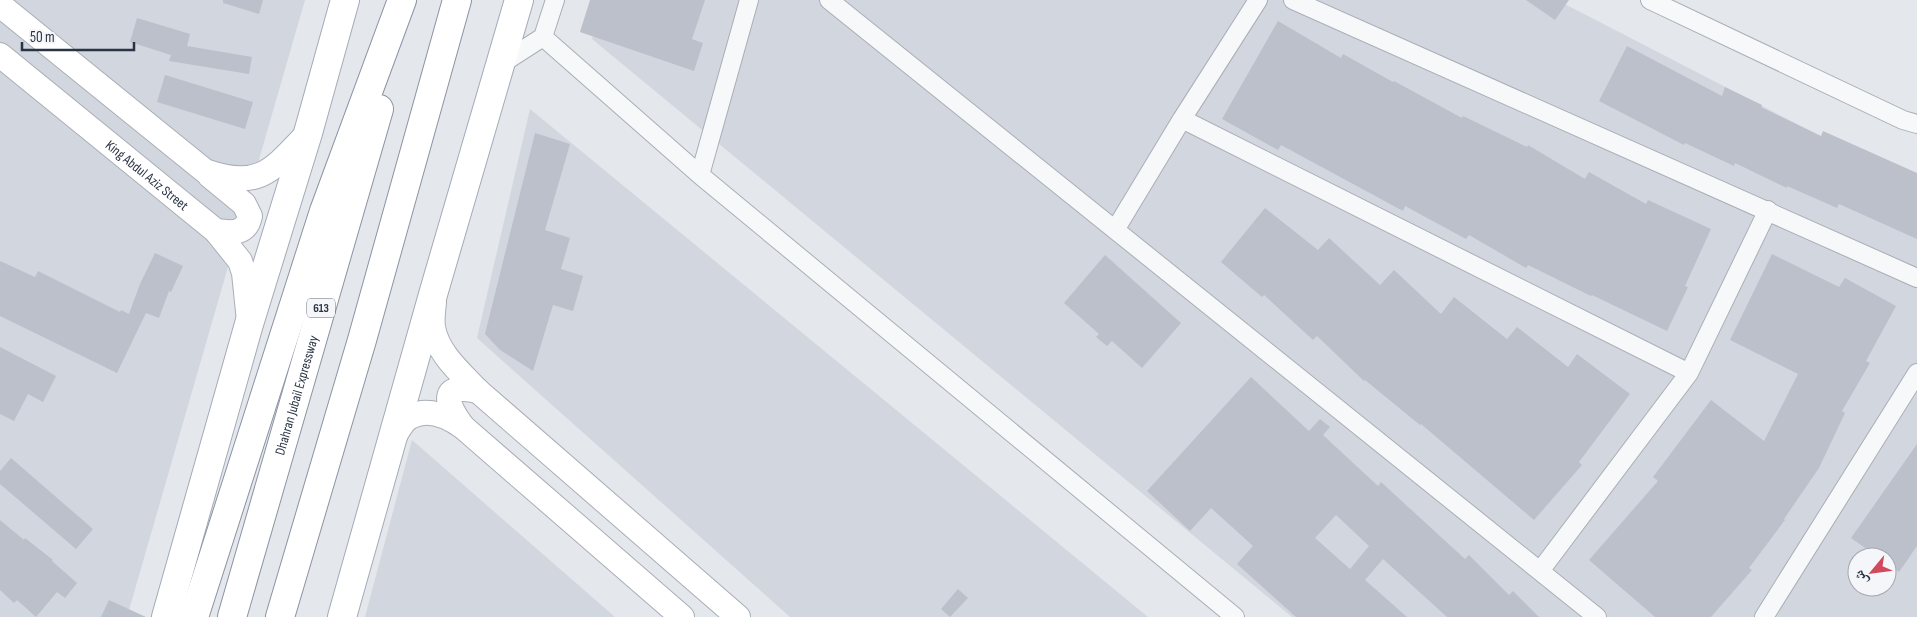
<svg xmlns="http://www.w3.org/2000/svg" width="1917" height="617" viewBox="0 0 1917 617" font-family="'Sofia Sans Condensed','Noto Naskh Arabic',sans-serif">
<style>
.built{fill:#d2d6de;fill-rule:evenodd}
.building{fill:#bbc0ca;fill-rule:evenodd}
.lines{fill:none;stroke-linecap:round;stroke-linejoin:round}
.street-casing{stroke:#a9aeb7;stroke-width:20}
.secondary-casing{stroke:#a9aeb7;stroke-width:26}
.primary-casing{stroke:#a3abb8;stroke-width:30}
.highway-casing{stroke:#8b94a3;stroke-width:30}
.street{stroke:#f7f8fa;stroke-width:18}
.secondary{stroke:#fff;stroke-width:24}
.primary{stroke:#fff;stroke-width:28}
.highway{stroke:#fff;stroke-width:28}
.labels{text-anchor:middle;stroke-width:5;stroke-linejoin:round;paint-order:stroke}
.shield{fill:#f4f6f9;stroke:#676e7b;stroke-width:1}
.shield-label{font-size:12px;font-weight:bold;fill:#2b3445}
.street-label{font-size:14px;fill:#2b3445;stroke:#f4f6f9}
</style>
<rect width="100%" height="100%" fill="#e4e7ec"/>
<!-- built -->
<path class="built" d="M0 0H305L127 617H0Z
M605 0H1557L1917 186V617H1292L592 39ZM1857 557H1887V587H1857Z
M530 109 1148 617H790L477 338Z
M412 440 615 617H365Z"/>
<!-- building -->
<path class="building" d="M223 0H263L259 14 223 3Z
M590 0H705L692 39 703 43 694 71 580 32Z
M1526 0H1569L1555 20Z
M137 18 190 34 187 46 252 57 249 74 169 61 171 55 130 42Z
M1278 21 1341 58 1343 54 1393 82 1394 81 1462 118 1463 116 1527 147 1528 145 1585 179 1589 172 1646 204 1648 200 1711 229 1685 286 1688 287 1667 331 1592 295 1591 296 1528 265 1526 268 1469 235 1466 239 1405 206 1403 211 1281 145 1278 150 1222 119Z
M1627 46 1722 96 1725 87 1762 105 1761 107 1821 136 1823 131 1917 173V239L1839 204 1837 208 1787 186V188L1735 163 1734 166 1685 143 1684 145 1599 101Z
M165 75 253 102 245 129 157 102Z
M535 133 570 144 545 230 570 238 561 269 583 276 573 311 553 305 533 371 500 350 485 334Z
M1265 208 1318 250 1329 238 1380 285 1394 270 1441 314 1454 297 1507 339 1517 327 1568 367 1577 354 1630 394 1579 462 1582 465 1534 520 1421 424 1420 425 1365 380 1364 381 1317 336 1313 340 1264 295 1262 297 1221 262Z
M155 253 183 266 171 292 169 291 159 318 146 313 117 373 0 316V261L35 277 38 271 120 312 121 310 129 314 140 284Z
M1772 254 1839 287 1845 278 1896 306 1866 361 1870 363 1842 411 1845 413 1819 468 1784 519 1785 520 1749 568 1752 570 1711 617H1655L1589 560 1658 481 1653 477 1711 400 1764 441 1798 374 1730 340Z
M1105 255 1181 323 1142 368 1112 341 1107 346 1096 337 1099 334 1064 303Z
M0 347 56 376 43 402 28 394 14 421 0 414Z
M1251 377 1309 431 1320 419 1330 427 1323 435 1378 486 1381 482 1465 559 1469 555 1509 595 1513 591 1539 617H1447L1383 559 1365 580 1407 617H1296L1237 564 1253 546 1211 508 1190 531 1147 491ZM1336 515 1369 546 1350 569 1315 538Z
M1917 444V546L1899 572 1887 563V557H1878L1851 538Z
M11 458 93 529 76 549 0 484V471Z
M0 520 24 540 25 538 53 560 52 561 77 583 65 598 57 592 36 617 17 600 14 603 0 590Z
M958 589 968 598 950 617 941 609Z
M109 600 146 617H101Z"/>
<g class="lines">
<!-- street casing -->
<g class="street-casing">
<path id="street" d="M555 0 543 37 700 175 1235 617
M829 0 1597 617
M1293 0 1917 278
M1650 0 1903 120 1917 124
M501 64 543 37
M1182 119 1689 373
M700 175 749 0
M1115 230 1182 119 1258 0
M1540 571 1689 373 1768 210
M1764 617 1917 373"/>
</g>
<!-- secondary casing -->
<g class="secondary-casing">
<g id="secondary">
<path d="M0 5 205 171C259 190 272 171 308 133"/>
<path id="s1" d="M0 55 216 231 240 261 244 273 249 321"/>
<path d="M210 176 244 204 250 216C246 235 231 233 216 231"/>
<path d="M434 303C433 311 432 320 433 327 437 353 461 373 478 391L738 617"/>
<path d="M463 427C446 405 438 382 478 391"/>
<path d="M393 439C398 431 402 421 410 417 428 407 449 417 463 427L682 617"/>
</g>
</g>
<!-- primary casing -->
<g class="primary-casing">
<path id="primary" d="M166 617 249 324 308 133 345 0
M342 617 434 291 519 0"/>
</g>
<!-- highway casing -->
<g class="highway-casing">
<g id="highway">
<path d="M194 617 324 211 402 0"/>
<path id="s2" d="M232 617 379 109"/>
<path d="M280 617 362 340 457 0"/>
</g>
</g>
<!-- street -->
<use href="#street" class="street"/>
<!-- secondary -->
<use href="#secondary" class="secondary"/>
<!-- primary -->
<use href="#primary" class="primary"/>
<!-- highway -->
<use href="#highway" class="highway"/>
</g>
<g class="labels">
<!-- shield labels -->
<rect class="shield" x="307" y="298.5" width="28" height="19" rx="4"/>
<g class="shield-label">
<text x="321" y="312">613</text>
</g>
<!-- street labels -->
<g class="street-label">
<text dy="5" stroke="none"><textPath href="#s1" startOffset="190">King Abdul Aziz Street</textPath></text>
<text dy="5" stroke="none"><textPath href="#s2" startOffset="231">Dhahran Jubail Expressway</textPath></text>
</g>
</g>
<!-- north arrow -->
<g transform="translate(1872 572) rotate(241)"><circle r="24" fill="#f4f6f9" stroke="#a4a8b1"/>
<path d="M0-4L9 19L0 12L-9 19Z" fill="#d1495b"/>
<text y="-8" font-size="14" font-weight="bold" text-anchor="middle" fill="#2b3445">ش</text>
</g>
<!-- scale -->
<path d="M22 42v8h112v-8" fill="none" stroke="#2b3445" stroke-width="2.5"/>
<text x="30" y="42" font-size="15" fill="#2b3445" stroke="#f4f6f9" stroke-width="4" paint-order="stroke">50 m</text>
</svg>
